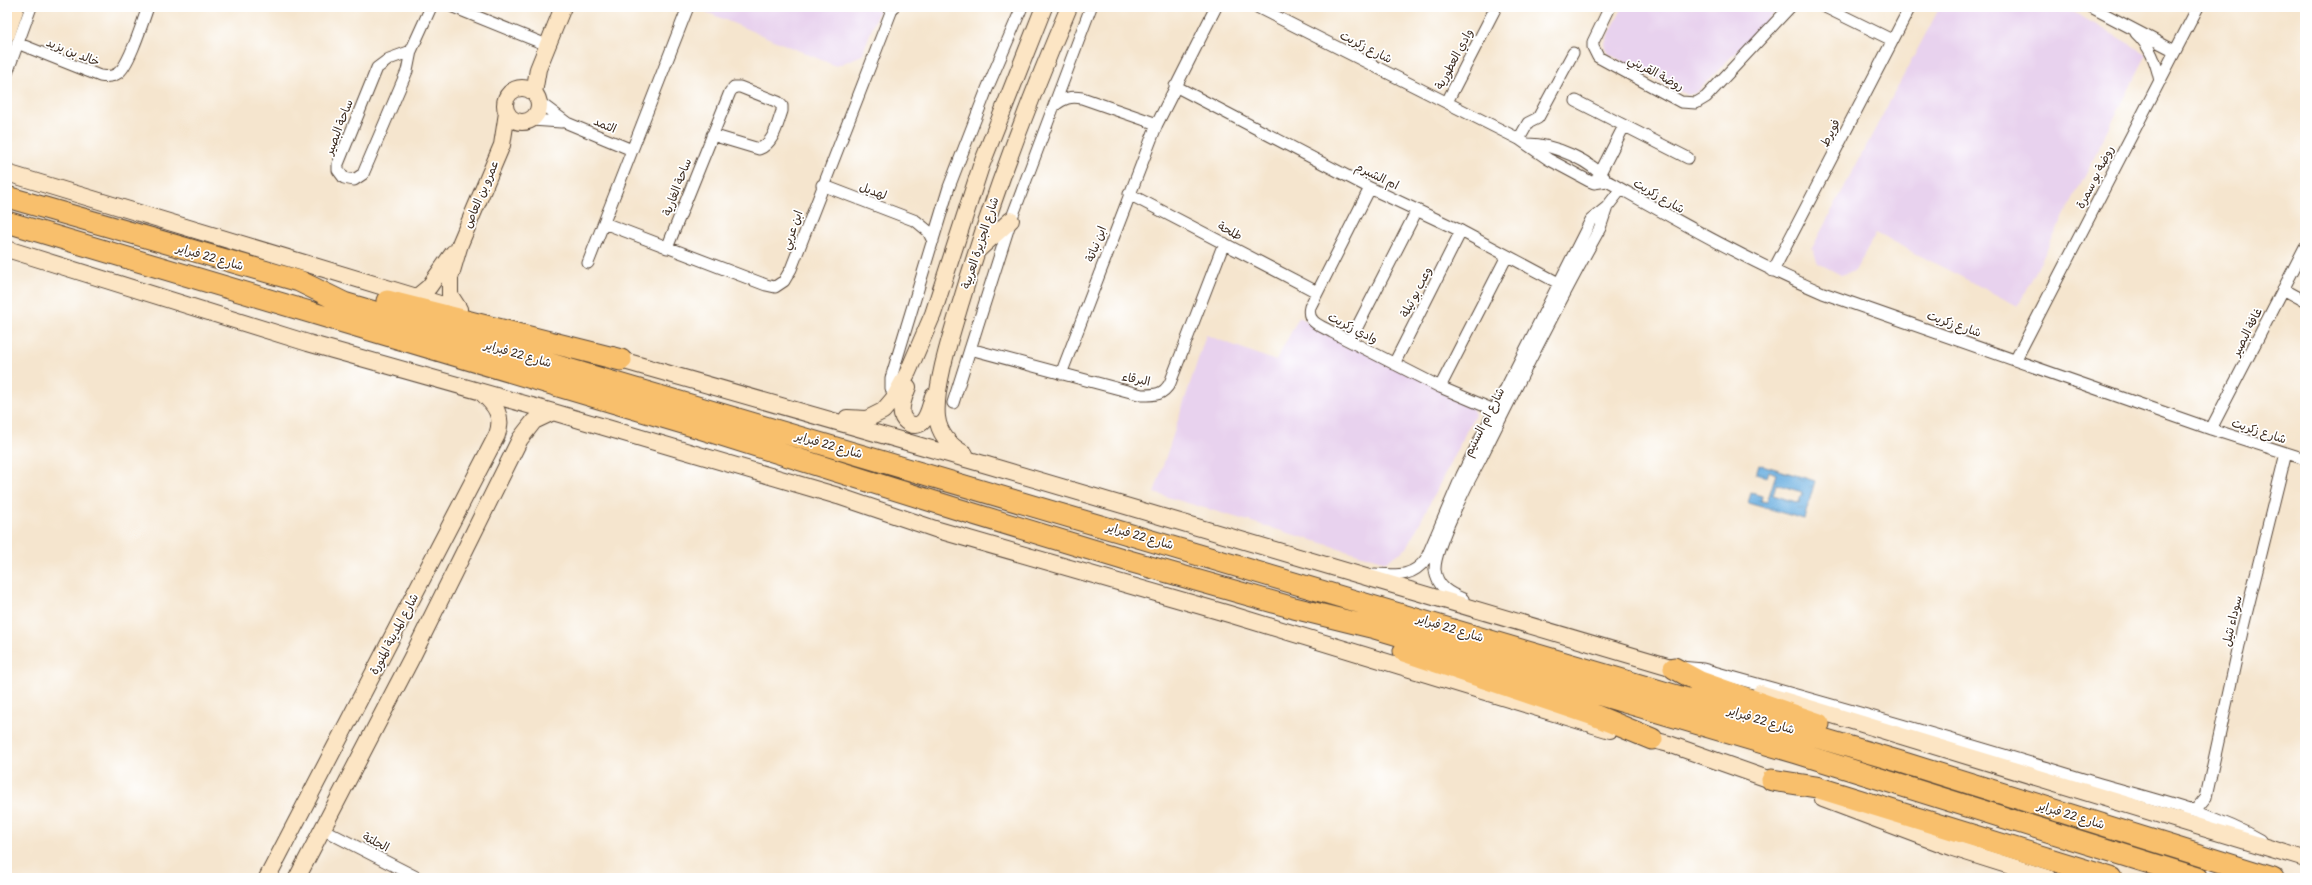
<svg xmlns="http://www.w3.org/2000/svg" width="2312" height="885" viewBox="0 0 2312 885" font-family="Pangolin,'Playpen Sans Arabic',sans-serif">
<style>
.built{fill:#e8d2ee}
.water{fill:url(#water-ripples);stroke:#536c7f;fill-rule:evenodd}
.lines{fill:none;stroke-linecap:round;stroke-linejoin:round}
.street-casing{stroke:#574638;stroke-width:13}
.secondary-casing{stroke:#574638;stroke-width:18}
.highway-casing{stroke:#574638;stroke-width:23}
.street{stroke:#fff;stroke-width:11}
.secondary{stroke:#fce5c4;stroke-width:16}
.highway{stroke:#f8bf6c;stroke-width:21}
.labels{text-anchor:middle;stroke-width:3.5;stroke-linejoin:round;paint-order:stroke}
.street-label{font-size:12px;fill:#3b2a1e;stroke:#fff}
</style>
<defs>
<pattern id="water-ripples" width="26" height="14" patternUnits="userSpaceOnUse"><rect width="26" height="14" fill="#6bafe0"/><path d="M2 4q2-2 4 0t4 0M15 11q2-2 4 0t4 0" fill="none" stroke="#598fb5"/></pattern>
</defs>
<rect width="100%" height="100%" fill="#fff"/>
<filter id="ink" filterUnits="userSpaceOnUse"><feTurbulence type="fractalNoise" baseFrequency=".025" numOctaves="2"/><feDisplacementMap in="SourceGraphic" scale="8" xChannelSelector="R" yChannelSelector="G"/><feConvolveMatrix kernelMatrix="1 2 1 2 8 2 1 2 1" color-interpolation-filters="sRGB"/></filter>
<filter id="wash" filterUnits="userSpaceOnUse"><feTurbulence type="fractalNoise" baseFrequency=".012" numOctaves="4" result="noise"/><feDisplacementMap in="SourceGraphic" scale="16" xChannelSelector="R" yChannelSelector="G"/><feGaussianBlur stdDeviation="0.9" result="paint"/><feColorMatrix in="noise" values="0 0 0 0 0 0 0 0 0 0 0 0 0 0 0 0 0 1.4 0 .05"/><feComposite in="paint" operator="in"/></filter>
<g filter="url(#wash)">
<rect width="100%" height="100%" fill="#f5e5ce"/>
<!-- built -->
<path class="built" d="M708 7H880L862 55 836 66 706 12Z
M1623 7H1780L1696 93 1687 95 1609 54 1604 44Z
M1940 7H2065L2147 54 2018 306 1876 233 1855 271 1841 275 1818 263 1812 248Z
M1299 317 1469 402 1475 414 1407 548 1386 562 1154 493 1206 335 1276 361Z"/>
<!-- water -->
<path class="water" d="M1759 464 1815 481 1804 519 1748 503 1751 493 1762 496 1761 501 1767 502 1776 474 1769 471 1767 477 1756 474ZM1776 484 1802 492 1799 503 1773 495Z"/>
</g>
<g filter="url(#ink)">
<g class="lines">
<!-- street casing -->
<g class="street-casing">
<path id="street" d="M453 7 547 45
M1257 7 1519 139 1548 159 1589 181 1594 183 1607 181
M1610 7 1593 42V47L1598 57 1681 102 1696 103 1706 97 1790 7
M1825 7 1892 40
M2091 7 2175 51
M2136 33C2150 46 2156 62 2160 81
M17 43 100 76C107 77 113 77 118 73 129 66 143 21 148 7
M411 51 407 71 363 174 354 180 344 178 338 170V164L377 68 389 59Z
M411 51 431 7
M7 73 31 7
M1175 86 1370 188 1461 231 1566 287
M1576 101 1688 158
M539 102 567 123 632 150
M1447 102 1496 7
M1054 106C1064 98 1070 96 1082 98L1157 124
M532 120 561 122
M1519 139 1528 123 1538 118 1573 53
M1528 144C1554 144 1592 161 1607 181 1678 221 1748 261 1823 293L2211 429 2305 459
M1597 179 1624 126
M822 185 916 221 928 231 933 241
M1370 188 1310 307C1306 322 1321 326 1332 332L1440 387 1494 410
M1129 194 1317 292
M604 223 766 285 775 287 784 281 791 269 893 7
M667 248 730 92 734 87H740L778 102 782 106V111C777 125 774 143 759 149L712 135
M588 263 688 7
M1773 271 1910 7
M2283 289 2305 301
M1350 341 1417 210
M970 349 1142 395C1156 395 1163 395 1170 383L1224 243
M2016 359 2198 7
M1394 364 1461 231
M1061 374 1157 124 1216 7
M1440 387 1507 256
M894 398 891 388V378L949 187 987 89 1022 7
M953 403 1011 220 1091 7
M2211 429 2305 247
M1375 574C1396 575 1412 578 1426 559L1462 475 1591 220 1607 207 1621 189
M1463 599C1449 593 1437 587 1435 570 1434 548 1469 480 1481 458 1519 381 1558 304 1600 228L1607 207
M1680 667 1703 669C1830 704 1957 740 2083 779 2139 796 2210 811 2260 840
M2187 811 2197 808 2206 797 2243 627 2286 453
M322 829 418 878"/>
</g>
<!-- secondary casing -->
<g class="secondary-casing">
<path id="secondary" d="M7 34 16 7
M505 105a17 17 0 1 1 34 0a17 17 0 1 1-34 0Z
M534 93 538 69 563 7
M7 173 453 308
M7 249 308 343 553 412 838 496 938 530 1229 614 1610 730
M979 249 1011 220
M417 297 429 287 453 253
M459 309 450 295V278L460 244 502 145 507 113
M612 355 621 360 987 465 1684 671
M908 387C905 395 900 405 902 415 903 419 906 422 910 424 926 430 930 407 933 396
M847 418 867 419 883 411 894 398 908 372 933 314 981 166 1044 7
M965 454C950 446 939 434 937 417 934 386 952 332 961 302 991 201 1028 103 1069 7
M1760 693 2305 859
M1641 737 1669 744 1782 784
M1823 799 1953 848 2048 878
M267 878 497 435C504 416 495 405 482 393
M297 878 411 659 520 439 534 421 553 412"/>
</g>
<!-- highway casing -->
<g class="highway-casing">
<path id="highway" d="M7 197 299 281 344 303 1901 762 2273 878
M7 222 696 427 954 508 1129 561 1294 608 1371 627 1797 753 2198 878
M387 301 621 360
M1404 651 1594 715 1652 739
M1674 668 1700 682 1819 724
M1772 780 1816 787 2111 878"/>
</g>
<!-- street -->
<use href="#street" class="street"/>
<!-- secondary -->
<use href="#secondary" class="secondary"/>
<!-- highway -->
<use href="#highway" class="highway"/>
</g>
</g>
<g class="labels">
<!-- street labels -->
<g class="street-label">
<text transform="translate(1366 47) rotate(27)" y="4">شارع زكريت</text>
<text transform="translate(73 52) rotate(22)" y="4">خالد بن يزيد</text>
<text transform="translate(1454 59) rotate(-62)" y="4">وادي العطورية</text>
<text transform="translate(1656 73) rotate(28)" y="4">روضة القريني</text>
<text transform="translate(605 125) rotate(23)" y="4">الثمد</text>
<text transform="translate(339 127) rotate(-69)" y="4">ساحة البصير</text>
<text transform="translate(1830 133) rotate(-63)" y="4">فويرط</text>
<text transform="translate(1377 176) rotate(26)" y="4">ام الشبرم</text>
<text transform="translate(2095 177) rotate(-63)" y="4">روضة بو سمرة</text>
<text transform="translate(677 187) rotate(-69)" y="4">ساحة الغارية</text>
<text transform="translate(873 191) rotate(21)" y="4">لهديل</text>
<text transform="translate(481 194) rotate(-67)" y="4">عمرو بن العاص</text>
<text transform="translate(1659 196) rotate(30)" y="4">شارع زكريت</text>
<text transform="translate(792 230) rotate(-70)" y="4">ابن عربي</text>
<text transform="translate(1230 231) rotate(28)" y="4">طلحة</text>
<text transform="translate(980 243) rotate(-72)" y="4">شارع الجزيرة العربية</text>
<text transform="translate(1096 244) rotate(-69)" y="4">ابن نباتة</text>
<text transform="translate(210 257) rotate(16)" y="4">شارع 22 فبراير</text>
<text transform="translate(1416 292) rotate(-63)" y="4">وعب بو ثيلة</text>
<text transform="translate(1954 324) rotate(19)" y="4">شارع زكريت</text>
<text transform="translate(1353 328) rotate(27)" y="4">وادي زكريت</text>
<text transform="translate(2247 332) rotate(-63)" y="4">غافة البصير</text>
<text transform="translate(518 354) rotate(16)" y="4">شارع 22 فبراير</text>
<text transform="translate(1136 379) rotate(11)" y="4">البرقاء</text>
<text transform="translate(1484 422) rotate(-63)" y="4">شارع ام السنيم</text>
<text transform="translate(2259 431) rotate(18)" y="4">شارع زكريت</text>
<text transform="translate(829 445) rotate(16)" y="4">شارع 22 فبراير</text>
<text transform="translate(1140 536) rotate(16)" y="4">شارع 22 فبراير</text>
<text transform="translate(2232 621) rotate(-77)" y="4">سوداء نثيل</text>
<text transform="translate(1450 628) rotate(17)" y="4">شارع 22 فبراير</text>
<text transform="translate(394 634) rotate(-62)" y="4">شارع المدينة المنورة</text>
<text transform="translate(1761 720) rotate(17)" y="4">شارع 22 فبراير</text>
<text transform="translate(2071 815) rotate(17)" y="4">شارع 22 فبراير</text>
<text transform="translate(376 842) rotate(27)" y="4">الجلتة</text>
</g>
</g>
<!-- margin -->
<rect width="2312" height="885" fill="none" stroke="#fff" stroke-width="24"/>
</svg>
